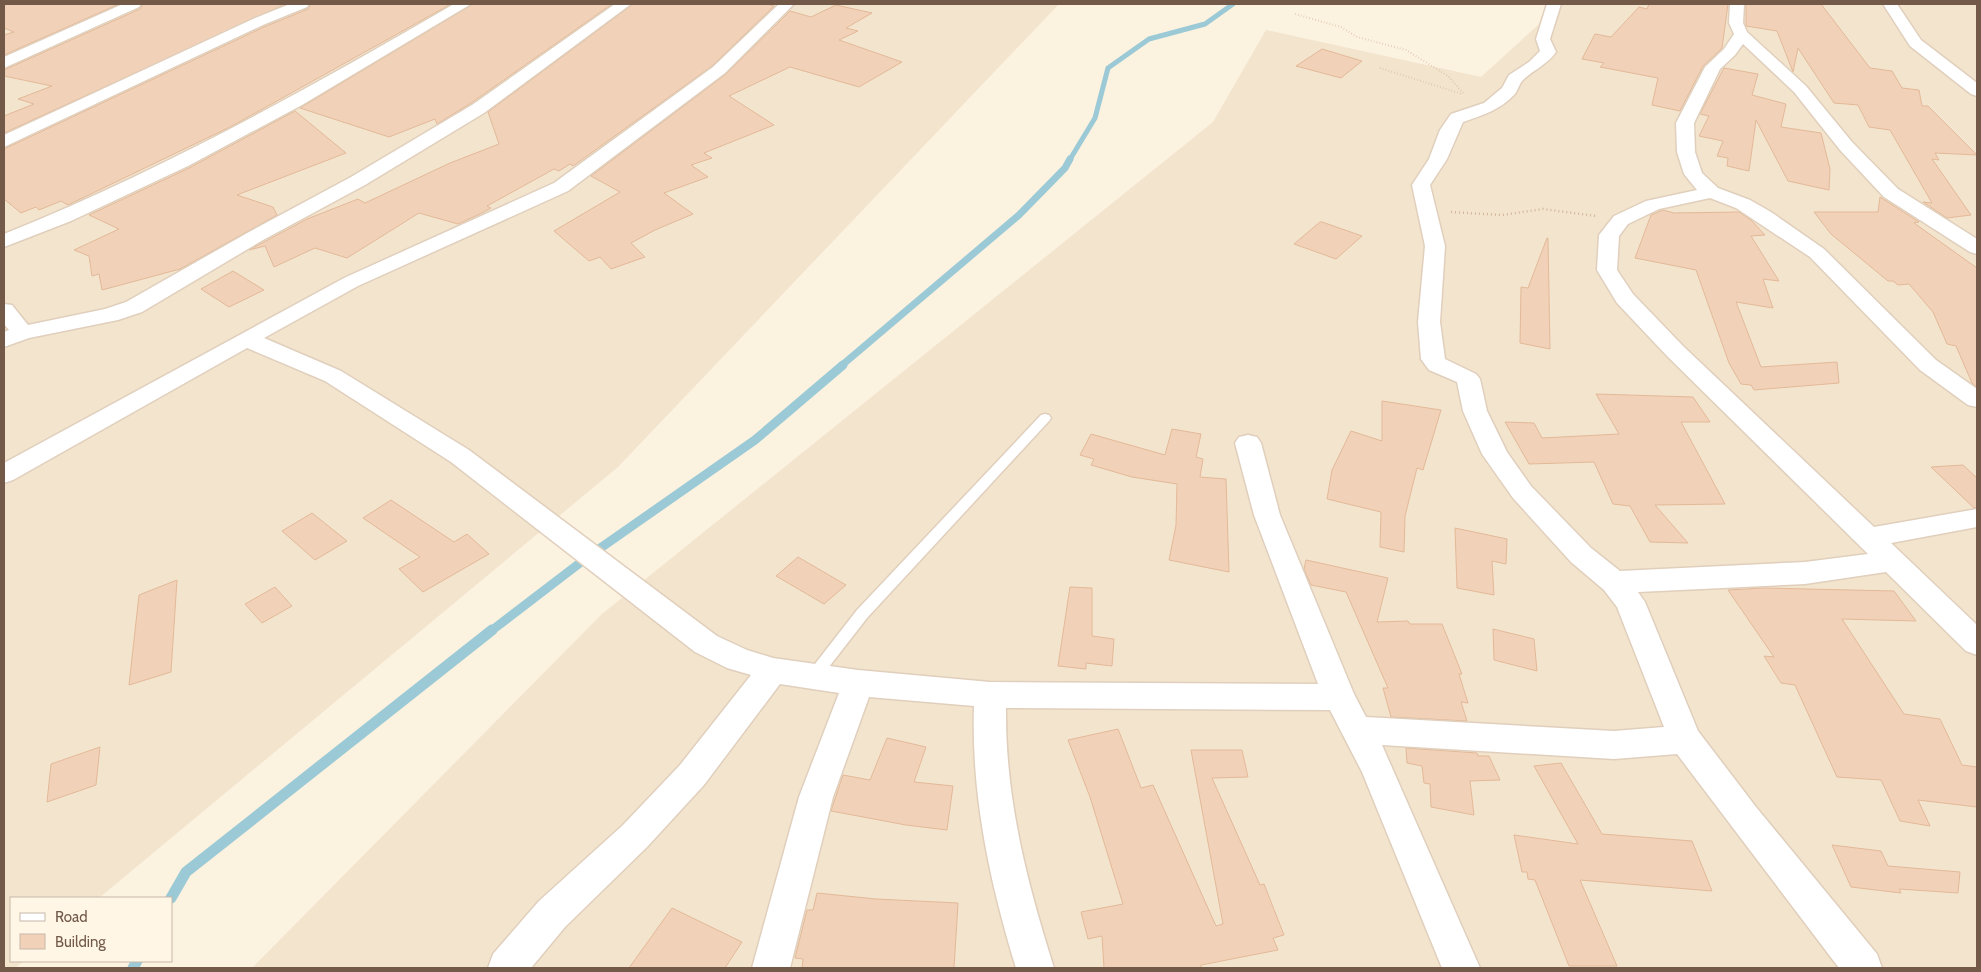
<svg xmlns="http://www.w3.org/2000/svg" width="1981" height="972" viewBox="0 0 1981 972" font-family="Cabin,sans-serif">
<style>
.residential{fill:#f3e4ce}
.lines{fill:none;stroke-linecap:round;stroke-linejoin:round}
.stream-far3{stroke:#9bcad6;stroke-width:5}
.stream-far2{stroke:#9bcad6;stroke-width:7}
.stream-far1{stroke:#9bcad6;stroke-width:9}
.stream{stroke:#9bcad6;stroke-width:11}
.building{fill:#f1d1b8;stroke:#e3b998}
.service-casing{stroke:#e0cfbc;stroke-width:3}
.minor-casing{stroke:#e0cfbc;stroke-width:3}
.path-far1{stroke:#d5b59b;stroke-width:2;stroke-dasharray:0.5 2.5;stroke-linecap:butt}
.path{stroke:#d5b59b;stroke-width:2.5;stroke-dasharray:1 3;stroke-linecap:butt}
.service{fill:#fff;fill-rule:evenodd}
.minor{fill:#fff;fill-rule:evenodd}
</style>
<rect width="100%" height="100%" fill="#fcf2e0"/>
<!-- residential -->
<path class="residential" d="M4 4H1059L618 467 99 898H11V961H24L15 968H4Z
M1561 4H1977V968H252L602 614 1213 122 1266 30 1481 77Z"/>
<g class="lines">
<!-- stream-far3 -->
<path class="stream-far3" d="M1069 161 1095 118 1108 68 1149 39 1205 24 1233 4"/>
<!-- stream-far2 -->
<path class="stream-far2" d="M841 366 1019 215 1065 168 1070 159"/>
<!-- stream-far1 -->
<path class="stream-far1" d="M491 631 589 556 755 440 843 365"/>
<!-- stream -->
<path class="stream" d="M171 898 186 872 492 630
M133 968 137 961"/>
</g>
<!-- building -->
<path class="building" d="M4 4H119L4 55V35L14 32 4 28Z
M143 4H286L4 133V116L34 104 18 99 52 86 4 76V70L140 9Z
M311 4H451L232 126 68 205 61 201 39 210 36 207 21 213 4 199V149L264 27 308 9Z
M473 4H612L471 103 437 124 435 119 389 137 300 108Z
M633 4H767L774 6 712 66 573 166 570 164 559 171 554 169 487 206 491 208 480 214 458 224 419 213 347 258 315 248 274 267 265 246 249 250 307 219 358 199 365 203 450 163 499 144 488 112Z
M1649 4H1728L1722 48 1703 66 1680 111 1652 105 1658 78 1600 67 1604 63 1582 59 1595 34 1611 37 1639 7 1647 9Z
M1746 4H1821L1870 68 1892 71 1902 88 1919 90 1922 106H1928L1977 155 1935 153 1939 160 1932 159 1971 215 1947 218 1923 202 1932 203 1890 130 1869 127 1858 105 1834 103 1798 48 1793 72 1777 31 1746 26Z
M836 5 872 13 846 28 858 31 839 40 902 62 859 87 790 67 729 96 774 125 704 153 712 158 691 165 708 177 664 193 693 214 655 230 631 243 645 257 611 269 600 257 589 261 554 231 620 192 591 176 726 74 790 11 811 17Z
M1322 49 1362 61 1341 78 1296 66Z
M1724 68 1758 74 1752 95 1786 104 1781 127 1821 133 1830 169 1829 190 1788 181 1756 120 1749 171 1727 166 1728 158 1717 156 1723 141 1699 136 1709 116 1700 114Z
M295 111 346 153 237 195 273 207 277 215 180 269 102 290 99 274 92 276 89 256 74 250 119 229 89 215 189 168Z
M1880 197 1919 222 1914 223 1977 268V387L1972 383 1956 346 1947 344 1933 312 1909 284 1898 285 1893 281H1888L1831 234 1814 212H1878Z
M1663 210 1674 213 1739 212 1751 220 1765 235 1751 236 1779 281 1763 279 1773 308 1736 302 1761 367 1837 362 1839 383 1754 390 1751 385 1741 384 1729 363 1696 270 1635 258 1651 215Z
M1320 222H1322L1362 236 1336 259 1294 244Z
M1547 238H1548L1550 349 1520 343 1521 287 1528 288Z
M233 271 264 290 229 307 201 289Z
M1596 394 1693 397 1710 422H1681L1725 504 1655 505 1688 543 1650 542 1630 506 1613 504 1594 462 1529 464 1505 422 1534 423 1542 438 1619 434Z
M1382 401 1441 410 1423 470 1417 468 1405 516 1404 552 1380 547 1381 512 1327 499 1332 470 1351 431 1382 441Z
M1172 429 1201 434 1196 457 1203 459 1200 477 1226 479 1229 572 1169 560 1176 525 1177 484 1132 477 1091 465 1094 459 1080 455 1091 434 1165 455Z
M1963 465 1977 478V507L1974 508 1931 467Z
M391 500 454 542 467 534 489 554 423 592 399 569 420 557 363 518Z
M312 513 347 541 315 560 282 531Z
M1455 528 1507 539 1506 564 1492 561 1494 595 1457 588Z
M798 557 846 585 824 604 776 576Z
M1306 560 1388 578 1377 622 1408 621 1410 624H1442L1462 674H1459L1468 703 1461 702 1467 721 1391 717 1383 688H1388L1346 592 1311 585 1304 569Z
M177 580 171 672 129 685 139 595Z
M275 587 292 606 262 623 245 604Z
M1070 587 1092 588V636L1114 639 1112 666 1086 663V669L1058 666Z
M1764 588 1894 591 1916 621 1842 619 1904 714 1940 719 1962 765 1977 767V807L1918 800 1930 826 1900 821 1881 780 1837 777 1795 685 1781 683 1764 656 1774 657 1728 590Z
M1493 629 1534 639 1537 671 1494 660Z
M1118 729 1141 788 1153 785 1216 926 1223 924 1191 750H1242L1248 777 1212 778 1260 885 1264 884 1284 935 1273 938 1278 950 1201 965V968H1104L1102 936 1088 939 1081 912 1123 904 1090 797 1068 740Z
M887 738 926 747 914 782 953 786 947 830 906 825 831 811 843 775 870 780Z
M100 747 96 785 47 802 51 764Z
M1406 748 1477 753 1478 756H1489L1500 780 1470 781 1474 815 1431 807 1430 784 1424 783 1422 766 1407 763Z
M1561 763 1602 834 1692 841 1712 891 1580 880 1617 966H1569L1535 880 1528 879 1527 872H1522L1514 835 1578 844 1534 766Z
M1832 845 1881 851 1888 866 1960 872 1958 893 1899 889 1901 893 1851 887Z
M817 893 876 899 958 903 954 968H802L803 959 795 958 807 910H813Z
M672 908 742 942 725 968H629Z"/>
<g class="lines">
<!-- service casing -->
<g class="service-casing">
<path id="service" d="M1045 414 1049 415 1051 418 1049 421 867 618 818 681 813 683 808 681 806 677 808 673 857 610 1041 415Z"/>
</g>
<!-- minor casing -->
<g class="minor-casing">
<path id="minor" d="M123 4H141L139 7 4 68V57Z
M290 4H309L307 7 263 25 4 147V135L253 19Z
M454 4H471L302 105 188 166 71 221 4 247V234C161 171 308 89 454 4Z
M615 4H631L484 113 365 185 263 240 142 312 118 320 29 338 4 347V332L9 330 4 324V304L12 305 28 325 105 309 126 302 249 232 351 177 472 105Z
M779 4H794L725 73 568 191 358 286 264 338 341 371 469 450 717 636 747 650 773 658 858 670 990 682 1318 684 1254 515 1235 443 1239 437 1248 435 1257 437 1261 443 1280 515 1354 694 1366 717 1614 731 1664 727 1617 607 1604 590 1571 562 1513 498 1482 454 1463 411 1457 382 1429 370 1421 359 1418 322 1425 246 1412 185 1429 159 1440 130 1451 114 1484 103 1502 88 1509 75 1529 62 1540 51 1536 39 1547 4H1561L1550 39 1556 52C1547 65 1533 70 1523 80 1519 84 1518 90 1515 94 1500 110 1483 115 1463 122L1447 159 1430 185 1445 246 1440 322 1445 359 1476 374 1480 379 1487 411 1507 452 1531 486 1591 548 1620 571 1805 562 1868 554 1667 356 1617 303 1597 270 1599 235 1614 216 1646 201 1697 190 1684 174 1677 152 1676 123 1705 67 1724 49 1734 34 1729 23 1730 4H1744L1743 23 1747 32 1806 86 1852 142 1898 189 1977 239V254L1970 252 1884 197 1840 150 1794 92 1743 44 1735 55 1720 69 1694 123 1695 152 1702 173 1718 188 1750 200 1771 212 1824 249 1936 360 1977 389V407L1968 405 1920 370 1810 257 1736 208 1710 198 1659 209 1628 224 1619 236 1617 270 1633 294 1683 346 1874 527 1977 509V527L1891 543 1977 625V655L1966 651 1886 572 1805 584 1638 592 1645 602 1698 731 1756 807 1877 954 1882 968H1839L1677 754 1614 759 1382 745 1480 968H1442L1362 772 1330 710 1006 708C1005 798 1027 883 1054 968H1016C990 883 971 796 974 706L869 697 833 797 790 968H752L799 797 839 693 780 684 704 785 647 847 565 927 531 968H488L493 954 539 901 623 825 680 765 751 675 727 668 695 652 451 462 325 381 247 348 13 480 4 483V463L344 278 554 183 713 67Z
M1883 4H1897L1921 40 1977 83V96L1971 94 1910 46Z"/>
</g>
<!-- path-far1 -->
<path class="path-far1" d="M1295 14 1341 27 1357 37 1406 50 1448 76 1464 94
M1380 68 1462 94"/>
<!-- path -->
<path class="path" d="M1451 212 1502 215 1543 209 1596 216"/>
<!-- service -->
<use href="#service" class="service"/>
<!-- minor -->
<use href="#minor" class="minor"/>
</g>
<!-- border -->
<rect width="1981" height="972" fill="none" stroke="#725948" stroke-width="10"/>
<!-- legend -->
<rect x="10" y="897" width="162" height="65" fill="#fff6e6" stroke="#c7b7a7"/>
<rect x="20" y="913" width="25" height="8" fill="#ffffff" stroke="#c7b7a7"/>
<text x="55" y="922" font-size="15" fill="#725948">Road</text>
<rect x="20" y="934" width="25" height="15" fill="#f1d1b8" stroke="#c7b7a7"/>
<text x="55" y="947" font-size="15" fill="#725948">Building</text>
</svg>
